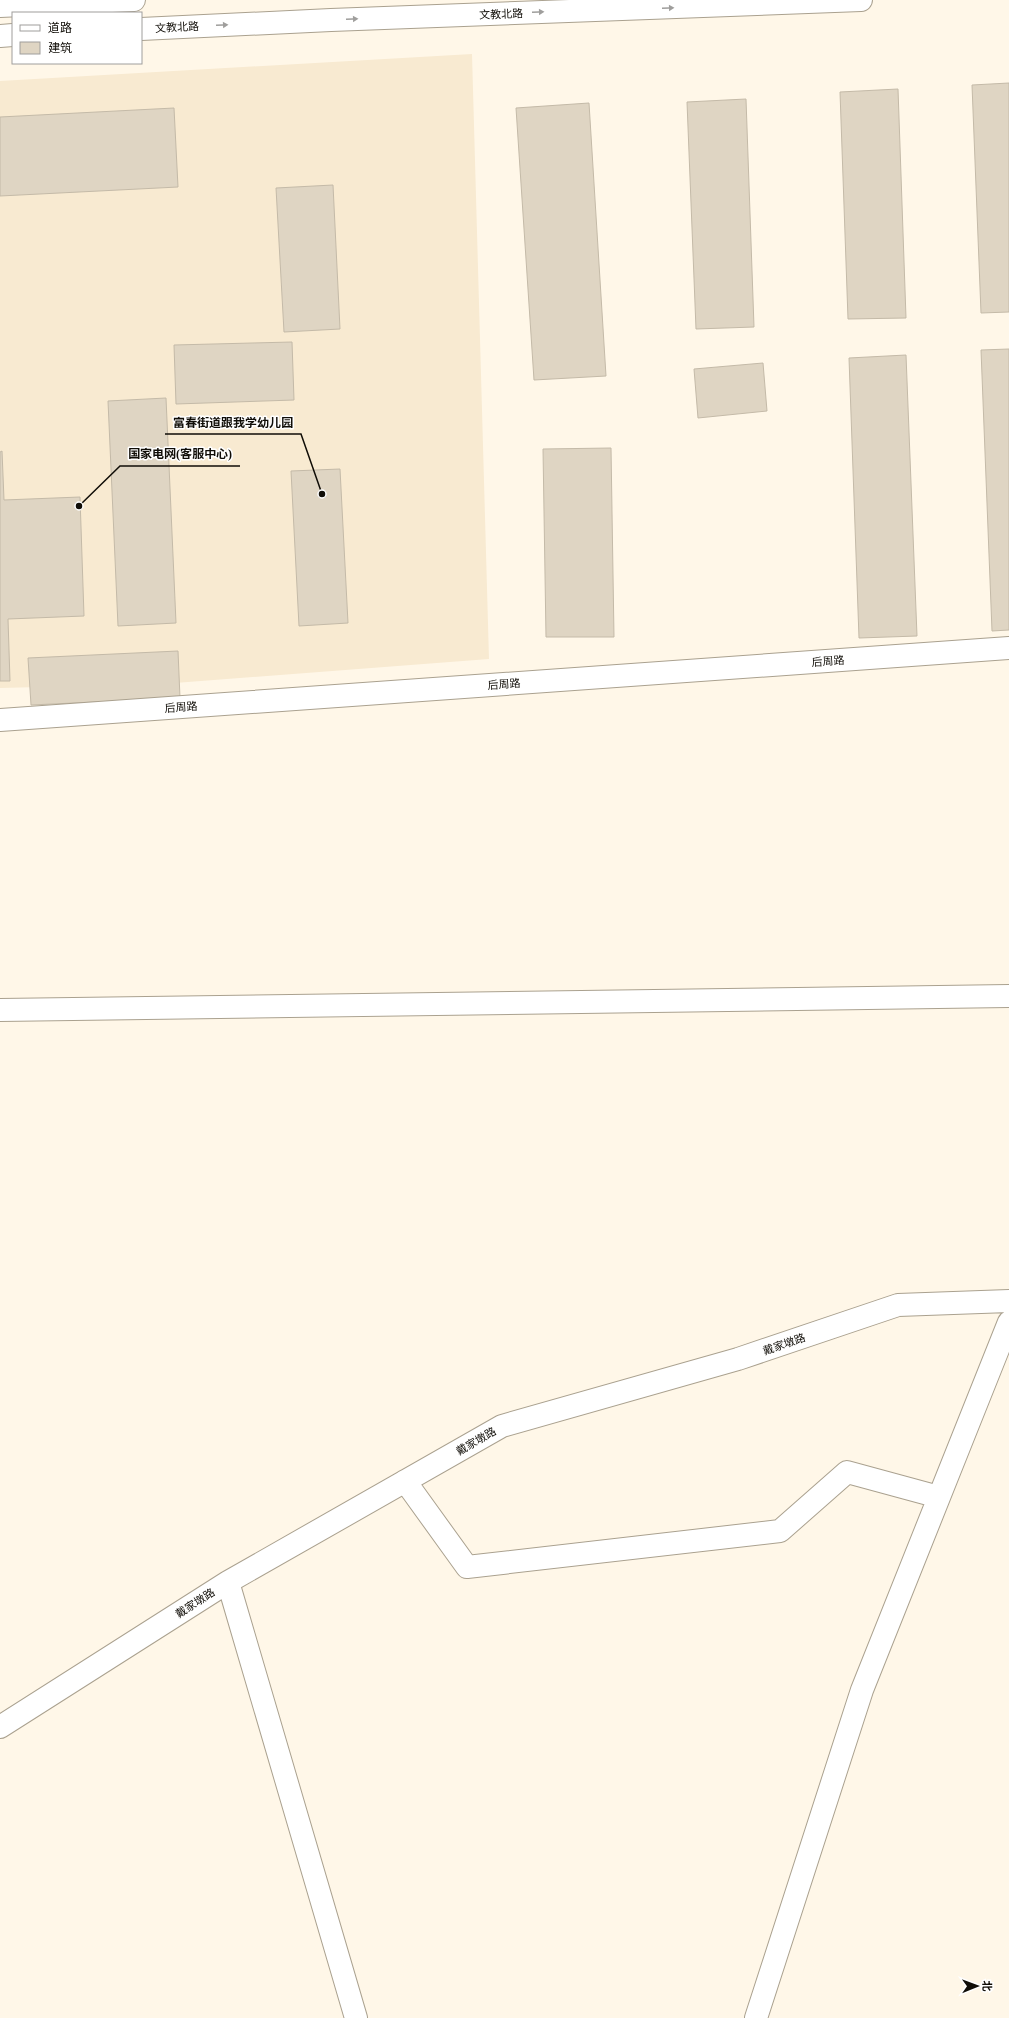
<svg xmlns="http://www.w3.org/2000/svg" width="1009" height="2018" viewBox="0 0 1009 2018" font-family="'Times New Roman','Noto Sans SC',serif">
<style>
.built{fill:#f8ead1}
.building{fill:#dfd5c3;stroke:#c4baa8}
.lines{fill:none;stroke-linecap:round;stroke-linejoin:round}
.minor-casing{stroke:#aaa18f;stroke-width:24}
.minor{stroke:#fff;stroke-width:22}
.oneway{fill:#9f9e9c}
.labels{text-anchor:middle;stroke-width:3;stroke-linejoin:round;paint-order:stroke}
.street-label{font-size:11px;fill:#100d07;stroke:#fff}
.leader{fill:none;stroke:#100d07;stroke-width:1.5}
.callout-dot{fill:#100d07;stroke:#fff;stroke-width:1.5}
.callout-label{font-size:12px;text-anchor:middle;font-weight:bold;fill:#100d07;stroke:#fff;stroke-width:3;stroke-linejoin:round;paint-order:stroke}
</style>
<rect width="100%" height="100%" fill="#fff7e8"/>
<!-- built -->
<path class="built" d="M472 54 489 659 162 684 0 688V81Z"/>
<!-- building -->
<path class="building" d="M1009 83V312L981 313 972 85Z
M898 89 906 318 848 319 840 92Z
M746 99 754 327 696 329 687 102Z
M589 103 606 376 534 380 516 108Z
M174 108 178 187 0 196V117Z
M333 185 340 329 284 332 276 188Z
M292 342 294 400 176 404 174 345Z
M1009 349V630L992 631 981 350Z
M906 355 917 636 859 638 849 358Z
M763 363 767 411 698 418 694 369Z
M166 398 176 623 118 626 108 401Z
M611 448 614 637H546L543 449Z
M2 451 4 500 80 497 84 616 8 619 10 681H0V452Z
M340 469 348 623 299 626 291 471Z
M178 651 180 698 31 705 28 658Z"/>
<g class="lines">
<!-- minor casing -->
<g class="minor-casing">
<path id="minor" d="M0 6 134 0
M141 29 331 20 861 0
M0 36 13 35
M0 720 1009 648
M0 1010 1009 996
M405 1481 467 1567 780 1531 847 1472 939 1497
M228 1582 356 2018
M0 1727 228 1582 502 1426 738 1359 898 1305 1009 1301
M756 2018 862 1690 1009 1322"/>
</g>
<!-- minor -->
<use href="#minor" class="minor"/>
</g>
<!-- one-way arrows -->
<defs><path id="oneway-solid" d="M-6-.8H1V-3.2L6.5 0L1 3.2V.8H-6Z"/></defs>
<g class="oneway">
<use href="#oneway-solid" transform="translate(668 8) rotate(-2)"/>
<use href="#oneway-solid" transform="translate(538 12) rotate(-2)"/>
<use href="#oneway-solid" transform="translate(352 19) rotate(-2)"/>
<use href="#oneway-solid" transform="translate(222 25) rotate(-3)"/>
</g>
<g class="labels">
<!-- street labels -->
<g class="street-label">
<text transform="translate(501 14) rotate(-2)" y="4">文教北路</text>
<text transform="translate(177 27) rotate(-3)" y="4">文教北路</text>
<text transform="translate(828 661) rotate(-4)" y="4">后周路</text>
<text transform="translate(504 684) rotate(-4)" y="4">后周路</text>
<text transform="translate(181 707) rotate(-4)" y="4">后周路</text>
<text transform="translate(784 1344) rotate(-19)" y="4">戴家墩路</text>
<text transform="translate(476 1441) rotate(-30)" y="4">戴家墩路</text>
<text transform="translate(195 1603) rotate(-33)" y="4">戴家墩路</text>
</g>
</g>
<!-- callouts -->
<path class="leader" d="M322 494L301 434H165M79 506L120 466H240"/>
<g class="callout-dot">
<circle cx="322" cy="494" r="4"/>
<circle cx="79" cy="506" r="4"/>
</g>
<g class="callout-label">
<text x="233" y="427">富春街道跟我学幼儿园</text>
<text x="180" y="458">国家电网(客服中心)</text>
</g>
<!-- legend -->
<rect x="12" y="12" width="130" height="52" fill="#ffffff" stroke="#9f9e9c"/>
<rect x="20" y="25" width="20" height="6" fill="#ffffff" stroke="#9f9e9c"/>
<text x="48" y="32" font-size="12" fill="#100d07">道路</text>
<rect x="20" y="42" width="20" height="12" fill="#dfd5c3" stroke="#9f9e9c"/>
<text x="48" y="52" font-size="12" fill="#100d07">建筑</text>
<!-- north arrow -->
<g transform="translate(977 1986) rotate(89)" stroke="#ffffff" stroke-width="3" paint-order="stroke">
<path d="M0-3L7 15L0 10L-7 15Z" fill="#100d07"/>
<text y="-6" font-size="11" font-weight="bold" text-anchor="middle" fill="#100d07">北</text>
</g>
</svg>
